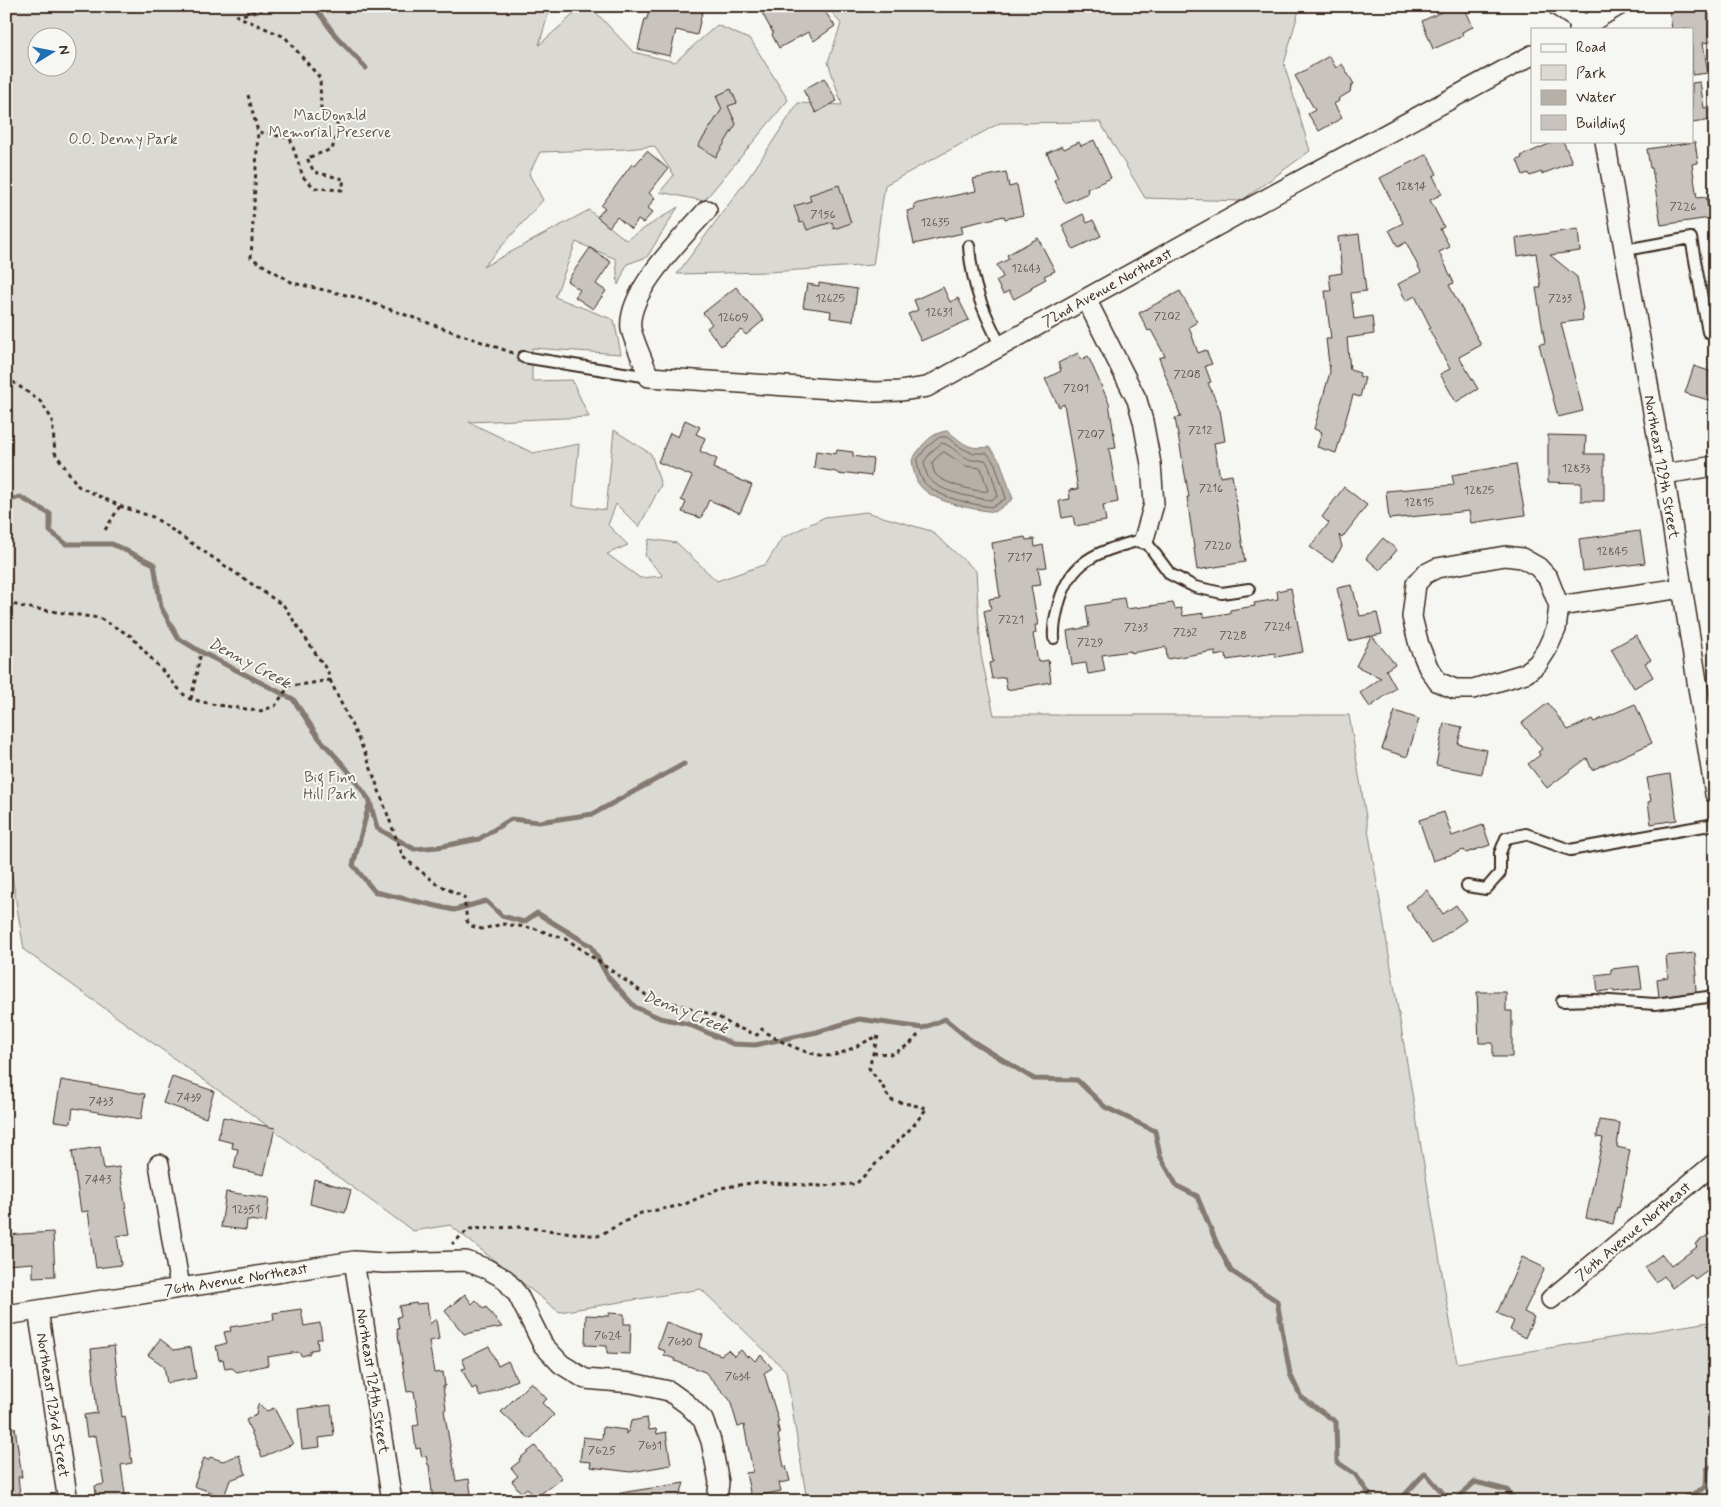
<svg xmlns="http://www.w3.org/2000/svg" width="1721" height="1507" viewBox="0 0 1721 1507" font-family="Mynerve,sans-serif">
<style>
.green{fill:#dad9d3;stroke:#8a8278;fill-rule:evenodd}
.water{fill:#b6b0a9;stroke:#857a71}
.lines{fill:none;stroke-linecap:round;stroke-linejoin:round}
.shore{stroke:#6c6056;stroke-width:1}
.stream{stroke:#857a71;stroke-width:5}
.building{fill:#c8c3be;stroke:#3b2a1e}
.service-casing{stroke:#3b2a1e;stroke-width:14}
.minor-casing{stroke:#3b2a1e;stroke-width:22}
.path{stroke:#3b2a1e;stroke-width:3;stroke-dasharray:4 4;stroke-linecap:butt}
.service{stroke:#f6f6f2;stroke-width:10}
.minor{stroke:#f6f6f2;stroke-width:19}
.labels{text-anchor:middle;stroke-width:4;stroke-linejoin:round;paint-order:stroke}
.number-label{font-size:12px;fill:#5e5046}
.park-label{font-size:15px;fill:#63564b;stroke:#f6f6f2}
.street-label{font-size:15px;fill:#3b2a1e;stroke:#f6f6f2}
.water-label{font-size:16px;font-style:italic;fill:#605248;stroke:#f6f6f2}
</style>
<rect width="100%" height="100%" fill="#f6f6f2"/>
<filter id="ink" filterUnits="userSpaceOnUse"><feTurbulence type="fractalNoise" baseFrequency=".02" numOctaves="2"/><feDisplacementMap in="SourceGraphic" scale="10" xChannelSelector="R" yChannelSelector="G"/><feConvolveMatrix kernelMatrix="1 2 1 2 8 2 1 2 1" color-interpolation-filters="sRGB"/></filter>
<g filter="url(#ink)">
<!-- green -->
<path class="green" d="M6 6H555L548 15 539 45 583 6H590L633 52 675 62 717 25 751 40 788 100 704 201 660 192 674 175 654 146 627 149 540 152 529 174 543 200 483 267 589 210 626 240 678 207 647 257 627 264 618 285 616 259 576 242 555 297 614 320 621 354 532 348V381L572 380 589 417 469 422 533 453 579 444 573 506 606 510 614 430 651 454 661 485 639 527 616 504 608 525 628 545 607 554 640 578 663 576 645 556 649 539 677 543 717 581 766 564 782 538 825 517 866 512 931 531 976 571 981 655 994 715H1349L1457 1363 1715 1321V1501H807L786 1371 701 1289 559 1312 450 1225 413 1231 24 950 12 876 6 871ZM38 38H68V68H38Z
M827 6H1300L1284 64 1310 151 1241 201 1145 198 1100 122 1000 123 885 185 873 265 768 272 677 274 754 170 798 103 842 105 828 62 841 24Z"/>
<!-- water -->
<path class="water" d="M948 431C964 444 968 450 989 447L1000 461 1013 499 995 512C972 509 931 503 918 483 914 476 913 467 912 460 921 446 931 432 948 431Z"/>
<g class="lines">
<!-- shore -->
<path class="shore" d="M940 437H947L958 446 972 453H987L995 464 1006 498 993 507C974 505 932 497 922 479 919 474 918 466 917 460L926 448Z
M942 443C952 445 960 457 972 460 976 461 981 459 985 460L989 466 998 496 991 500C975 498 937 492 928 477 926 473 925 467 924 462L931 452Z
M944 452 966 466 981 468 988 491C978 493 943 483 936 475 933 471 933 467 932 463L936 458Z"/>
<!-- stream -->
<path class="stream" d="M314 6 335 35 366 68
M6 498 10 500 20 497 50 514V531L66 544H112L154 564 161 607 178 638 201 652 293 699 319 738 346 768 370 801 353 865 375 892 454 910 486 901 502 916 524 922 537 913 591 946 608 977 635 1007 660 1018 688 1024 733 1044 755 1045 817 1032 859 1019 923 1028 945 1019 969 1039 1034 1079 1077 1080 1105 1107 1155 1131 1160 1156 1177 1186 1197 1196 1217 1244 1231 1271 1277 1301 1290 1374 1301 1397 1336 1422 1337 1462 1355 1474 1374 1501
M370 802 377 828 414 849 438 847 479 839 511 819 539 822 593 814 684 764
M1399 1501 1425 1473 1450 1501
M1454 1501 1475 1482 1507 1490 1515 1501
M1679 1501 1706 1487 1707 1469 1715 1464"/>
</g>
<!-- building -->
<path class="building" d="M650 6H696L703 8 697 35 676 30 670 56 638 49 645 19H647Z
M770 6H821L835 26 814 41 808 32 779 48 772 35 773 33 761 11Z
M1454 6H1464L1473 27 1462 32 1463 36 1433 49 1422 21Z
M1688 6 1689 10 1711 7 1715 27V41L1703 43 1708 73 1692 75V29H1672L1669 9Z
M1329 56 1336 68 1342 64 1354 84 1351 86 1350 92 1338 99 1339 101 1334 104 1342 118 1319 131 1308 114 1315 110 1295 76Z
M824 78 837 101 816 113 803 90Z
M1700 82 1704 108 1710 107 1712 120 1692 123V83Z
M731 89 737 103 728 106 736 124 716 157 698 146 722 109 716 96Z
M1094 140 1111 178 1087 189 1088 193 1065 203 1054 180 1058 178 1047 153 1062 146 1064 149 1079 142 1081 146Z
M1556 141H1563L1572 162 1542 174 1541 172 1530 176 1528 173 1523 175 1517 160 1522 158 1521 156Z
M1695 142 1698 163 1692 164 1697 198 1706 197 1710 218 1661 225 1652 168H1650L1647 149Z
M647 151 668 169 649 193 655 198 648 208 653 212 643 223 638 220 631 229 617 217 609 227 597 217 605 208 601 206 632 164 634 166Z
M1427 154 1437 174 1433 176 1442 194 1430 200 1444 227 1440 229 1450 247 1439 252 1454 283 1449 285 1481 345 1459 357 1478 389 1456 402 1440 374 1450 369 1429 329 1431 328 1415 296 1406 301 1398 284 1421 272 1406 242 1398 247 1389 230 1403 223 1380 178Z
M1006 172 1009 187 1017 185 1023 215 1005 219 1004 216 961 226 963 233 914 244 907 211 915 209 914 204 976 191 973 179Z
M839 185 851 223 834 229 832 222 807 230 804 222 800 223 794 206 811 201 809 195Z
M1083 214 1087 223 1093 220 1101 236 1073 249 1062 225Z
M1578 229 1580 251 1550 255 1577 277 1583 309H1582L1583 320 1561 323 1583 411 1558 417 1539 344 1545 343 1536 288H1541L1536 253 1518 256 1516 238Z
M1359 234 1366 291 1351 293 1354 319 1372 316 1374 334 1347 338 1350 370 1360 373 1359 376 1365 378 1360 397 1353 395 1336 453 1317 447 1322 432 1314 429 1330 372 1326 339H1331L1325 291H1331L1329 275 1342 273 1338 237Z
M1038 238 1055 271 1044 276 1046 279 1031 287 1032 289 1014 299 1009 291 1003 294 996 281 1003 277 997 265 1009 259 1007 255Z
M590 248 611 262 596 284 606 291 593 309 575 297 580 290 567 281Z
M819 283 857 289 853 321 830 318 831 311 803 307 807 284 819 286Z
M736 287 764 320 746 335 741 330 721 346 707 328 712 324 703 313Z
M943 287 950 302 958 298 969 320 921 341 908 314 918 310 914 300Z
M1180 291 1197 322 1189 327 1198 353 1206 350 1212 364 1205 366 1211 382 1208 383 1220 410 1225 441 1214 443 1220 477 1232 475 1245 562 1197 570 1187 497H1189L1175 418 1181 417 1159 358 1165 356 1151 330 1148 331 1139 313Z
M1078 353 1081 360 1088 356 1109 403 1116 448 1109 449 1118 502 1103 505 1106 521 1075 526 1073 516 1062 518 1059 501 1070 499 1069 490 1078 489 1064 404 1059 407 1045 379 1061 371 1058 363Z
M1694 366 1715 373V402L1685 393Z
M685 420 700 427 696 434 705 438 700 451 717 459 713 468 752 485 740 513 709 500 701 518 682 512 686 502 681 500 692 476 658 462 670 433 678 437Z
M1548 435 1586 436 1585 454H1604V501H1581V483L1548 482Z
M837 450 853 452V456L873 459 871 476 848 473 845 475 839 474 836 472 814 468 816 451 836 454Z
M1516 464 1525 515 1471 523 1469 511 1389 519 1386 491 1454 485 1452 475Z
M1344 487 1367 505 1342 538 1339 535 1342 547 1332 562 1310 547 1329 523 1322 517Z
M1640 531 1645 563 1583 571 1579 539Z
M1025 537 1026 540 1034 539 1035 547 1043 545 1047 567 1038 568 1041 585 1031 586 1038 625H1035L1036 633 1033 634 1038 662 1048 660 1051 682 1007 690 1005 677 992 679 989 663 993 662 984 611 991 609 989 599 1000 597 992 543Z
M1383 538 1397 550 1380 570 1366 558Z
M1352 585 1360 616 1377 613 1382 634 1372 636 1395 664 1386 670 1396 688 1370 707 1360 693 1381 678 1356 666 1371 636 1349 641 1337 588Z
M1291 588 1303 652 1276 657 1275 653 1227 660 1226 654 1215 656V651L1167 659 1166 647 1131 653V651L1102 655 1105 671 1088 674 1086 663 1072 665 1067 631 1089 627 1086 606 1111 602V600L1124 598 1126 609 1173 603 1175 609 1181 608 1183 616 1204 613V617L1230 613V610L1255 606 1254 603 1278 599 1277 591Z
M1636 635 1651 660 1645 663 1653 677 1634 688 1611 649Z
M1548 703 1568 730 1592 719 1594 722 1635 704 1652 743 1592 770 1587 758 1547 788 1528 764 1540 755 1538 752 1542 749 1522 723Z
M1395 711 1419 719 1407 757 1382 749Z
M1444 723 1462 727 1458 744 1487 750 1482 774 1436 765Z
M1670 774 1677 820 1651 824 1648 802 1651 801 1647 778Z
M1444 812 1452 836 1483 825 1490 845 1466 853 1464 850 1433 861 1419 820Z
M1427 890 1443 914 1456 905 1466 920 1432 944 1406 906Z
M1695 953 1697 975H1695L1696 992 1659 997 1657 979 1668 977 1666 956Z
M1639 966 1642 989 1614 992 1613 990 1598 992 1596 975 1611 973V969Z
M1477 992H1506V1011H1512V1057H1493V1043H1479Z
M172 1077 214 1091 206 1118 163 1103Z
M61 1080 145 1094 141 1119 73 1108 71 1123 54 1121Z
M223 1117 275 1128 264 1175 234 1168 238 1149 232 1148 233 1143 218 1139Z
M1599 1120 1620 1123 1617 1147 1630 1150 1619 1208 1617 1207 1613 1224 1586 1218 1603 1138 1597 1137Z
M100 1147 104 1169 119 1167 130 1234 117 1236 121 1265 96 1268 88 1211 81 1212 72 1151Z
M314 1179 351 1190 345 1213 310 1204Z
M226 1192 269 1198 266 1222 247 1220 246 1230 221 1227Z
M1715 1230V1265L1695 1279 1691 1274 1672 1288 1664 1276 1656 1282 1645 1267 1662 1254 1671 1266 1697 1247 1695 1244Z
M53 1232 55 1276 33 1277V1263L6 1265V1235Z
M1522 1257 1545 1268 1524 1312 1534 1317 1525 1338 1510 1330 1514 1321 1497 1313Z
M465 1294 472 1304 476 1300 484 1309 486 1307 502 1327 464 1334 445 1311Z
M416 1303V1304L427 1303 430 1324 436 1319 439 1339 429 1341 434 1373 443 1372 445 1386H443L446 1409 444 1410 456 1481 469 1479 472 1501H433L429 1465H428L426 1456 422 1457 420 1448 416 1449 413 1426 419 1425 414 1391 407 1392 397 1329H399L397 1317 401 1316 399 1306Z
M301 1309 304 1326 320 1323 322 1339H317L318 1349 311 1350 309 1354 302 1356 298 1352 267 1357 268 1365 237 1372 232 1368 225 1369 223 1359 219 1360 216 1346 227 1343 224 1332 231 1331 230 1327 274 1320 273 1313Z
M609 1313 624 1314V1324H631L630 1354 607 1353V1346L585 1345 586 1315 609 1316Z
M666 1322 703 1335 699 1347 721 1355 728 1350 734 1356 741 1350 747 1357 749 1355 755 1361 761 1355 772 1368 764 1373 779 1422 777 1423 780 1434 778 1435 784 1467 786 1466 790 1481 779 1483 781 1491 751 1497 746 1473 753 1472 744 1425 738 1427 730 1400 705 1372 675 1361V1359L664 1355 665 1351 657 1348Z
M160 1339 174 1350 191 1347 196 1378 167 1383 164 1366 148 1355Z
M114 1346 122 1417 125 1416 132 1463 121 1465 126 1501H97L95 1486 104 1484 96 1436 87 1437 84 1415 97 1413 91 1349Z
M489 1346 498 1366 508 1361 517 1380 480 1397 476 1387 472 1389 462 1369 466 1368 462 1359Z
M531 1382 547 1399 542 1403 554 1415 530 1439 501 1412Z
M258 1404 267 1411 274 1408 293 1444 262 1457 246 1420 256 1415Z
M331 1405 334 1436 319 1438 320 1447 302 1449 298 1409Z
M647 1418 649 1430 656 1429 657 1434 666 1432 671 1465 631 1472 590 1467 591 1462 580 1461 583 1437 602 1439 603 1427 626 1430V1434L629 1430 631 1421Z
M6 1428H15L22 1477H18L20 1494 6 1496Z
M535 1446 562 1478 535 1498 527 1488 521 1493 512 1481 518 1476 511 1468 520 1461 519 1459Z
M239 1455 246 1474 230 1480 224 1497 194 1486 204 1458 208 1460 210 1457 223 1461Z
M684 1483 678 1501H621L620 1493Z"/>
<g class="lines">
<!-- service casing -->
<g class="service-casing">
<path id="service" d="M969 246C972 287 983 310 1001 347
M1625 250 1691 238 1708 332
M523 357 649 377
M1054 638C1053 625 1056 615 1059 603 1072 556 1103 551 1144 539L1170 574 1195 587 1222 593 1249 589
M1467 886 1486 889 1500 873V853L1506 838 1526 834 1570 850 1715 824
M1562 1001 1595 1000 1655 1004 1715 996"/>
</g>
<!-- minor casing -->
<g class="minor-casing">
<path id="minor" d="M1557 6 1585 25 1586 29
M1579 29 1618 6
M1605 141 1664 474 1715 794
M707 210C684 236 626 292 631 329 634 342 644 363 649 377L876 392 900 391 927 387 1242 212 1532 55
M1086 299 1137 400 1143 421 1151 464 1154 504 1144 539
M1664 474 1715 466
M1505 556 1522 558 1538 567 1548 578 1559 606 1556 629 1547 649 1538 663 1526 673 1473 689H1455L1438 682 1428 667 1419 645 1412 617 1416 584 1425 574 1437 568Z
M1559 606 1682 588
M159 1164 180 1287
M354 1261 392 1501
M1551 1299 1715 1163
M38 1310 68 1501
M6 1315 354 1261 383 1263 466 1261 487 1269 505 1279 518 1295 543 1345 561 1364 585 1379 632 1383 669 1391 687 1404 703 1420 711 1441 719 1482 717 1501"/>
</g>
<!-- path -->
<path class="path" d="M278 6 237 16 285 37 320 78 321 110 337 122V136L332 149 307 158 314 172 344 179 342 190 315 188 303 177 290 138 258 132 251 258 293 283 355 297 513 353
M248 95 258 132
M6 377 40 401 52 419 55 453 78 486 120 506 153 517 284 606 328 672 330 680 300 685H290L275 706 260 711 211 704 187 698 131 636 99 618 23 607 6 602
M105 530 120 506
M330 680 366 755 403 857 437 884 464 897 467 921 471 926 482 929 503 924 533 928 568 940 646 995 717 1016 733 1026 757 1035 762 1029C776 1041 817 1060 835 1055 849 1051 864 1042 878 1036L869 1068 883 1087 890 1100 927 1108 913 1126 856 1184 821 1186 758 1182 720 1188 683 1205 641 1213 598 1236 521 1227 469 1229 452 1244
M191 699 201 652
M873 1053 893 1054 910 1044 918 1035"/>
<!-- service -->
<use href="#service" class="service"/>
<!-- minor -->
<use href="#minor" class="minor"/>
</g>
</g>
<g class="labels">
<!-- number labels -->
<g class="number-label">
<text x="1411" y="190">12814</text>
<text x="1683" y="210">7226</text>
<text x="823" y="218">7156</text>
<text x="935" y="226">12635</text>
<text x="1026" y="272">12643</text>
<text x="830" y="302">12625</text>
<text x="1560" y="302">7233</text>
<text x="939" y="316">12631</text>
<text x="1167" y="320">7202</text>
<text x="733" y="321">12609</text>
<text x="1187" y="378">7208</text>
<text x="1076" y="392">7201</text>
<text x="1200" y="434">7212</text>
<text x="1091" y="438">7207</text>
<text x="1576" y="472">12833</text>
<text x="1211" y="492">7216</text>
<text x="1479" y="494">12825</text>
<text x="1419" y="506">12815</text>
<text x="1218" y="549">7220</text>
<text x="1612" y="555">12845</text>
<text x="1020" y="561">7217</text>
<text x="1011" y="623">7221</text>
<text x="1278" y="630">7224</text>
<text x="1136" y="631">7233</text>
<text x="1185" y="636">7232</text>
<text x="1233" y="639">7228</text>
<text x="1090" y="646">7229</text>
<text x="189" y="1101">7439</text>
<text x="101" y="1105">7433</text>
<text x="98" y="1183">7443</text>
<text x="246" y="1213">12351</text>
<text x="608" y="1339">7624</text>
<text x="680" y="1345">7630</text>
<text x="738" y="1380">7634</text>
<text x="650" y="1449">7631</text>
<text x="602" y="1454">7625</text>
</g>
<!-- park labels -->
<g class="park-label">
<text x="330" y="120">MacDonald<tspan x="330" dy="17">Memorial Preserve</tspan></text>
<text x="123" y="144">O.O. Denny Park</text>
<text x="330" y="782">Big Finn<tspan x="330" dy="17">Hill Park</tspan></text>
</g>
<!-- street labels -->
<g class="street-label">
<text transform="translate(1107 287) rotate(-29)" y="5">72nd Avenue Northeast</text>
<text transform="translate(1662 467) rotate(80)" y="5">Northeast 129th Street</text>
<text transform="translate(1633 1231) rotate(-40)" y="5">76th Avenue Northeast</text>
<text transform="translate(236 1279) rotate(-9)" y="5">76th Avenue Northeast</text>
<text transform="translate(373 1381) rotate(81)" y="5">Northeast 124th Street</text>
<text transform="translate(53 1405) rotate(81)" y="5">Northeast 123rd Street</text>
</g>
<!-- water labels -->
<g class="water-label">
<text transform="translate(250 662) rotate(28)" y="6">Denny Creek</text>
<text transform="translate(686 1011) rotate(22)" y="6">Denny Creek</text>
</g>
</g>
<!-- margin -->
<rect width="1721" height="1507" fill="none" stroke="#f6f6f2" stroke-width="25"/>
<rect x="12" y="12" width="1696" height="1482" fill="none" stroke="#3b2a1e" stroke-width="2" filter="url(#ink)"/>
<!-- legend -->
<rect x="1531" y="28" width="162" height="115" fill="#f6f6f2" stroke="#aba49d"/>
<rect x="1541" y="44" width="25" height="8" fill="#f6f6f2" stroke="#aba49d"/>
<text x="1576" y="52" font-size="15" fill="#3b2a1e">Road</text>
<rect x="1541" y="65" width="25" height="15" fill="#dad9d3" stroke="#aba49d"/>
<text x="1576" y="78" font-size="15" fill="#3b2a1e">Park</text>
<rect x="1541" y="90" width="25" height="15" fill="#b6b0a9" stroke="#aba49d"/>
<text x="1576" y="102" font-size="15" fill="#3b2a1e">Water</text>
<rect x="1541" y="115" width="25" height="15" fill="#c8c3be" stroke="#aba49d"/>
<text x="1576" y="128" font-size="15" fill="#3b2a1e">Building</text>
<!-- north arrow -->
<g transform="translate(52 52) rotate(80)"><circle r="24" fill="#f6f6f2" stroke="#aba49d"/>
<path d="M0-4L9 19L0 12L-9 19Z" fill="#1f6fb2"/>
<text y="-8" font-size="14" font-weight="bold" text-anchor="middle" fill="#3b2a1e">N</text>
</g>
</svg>
